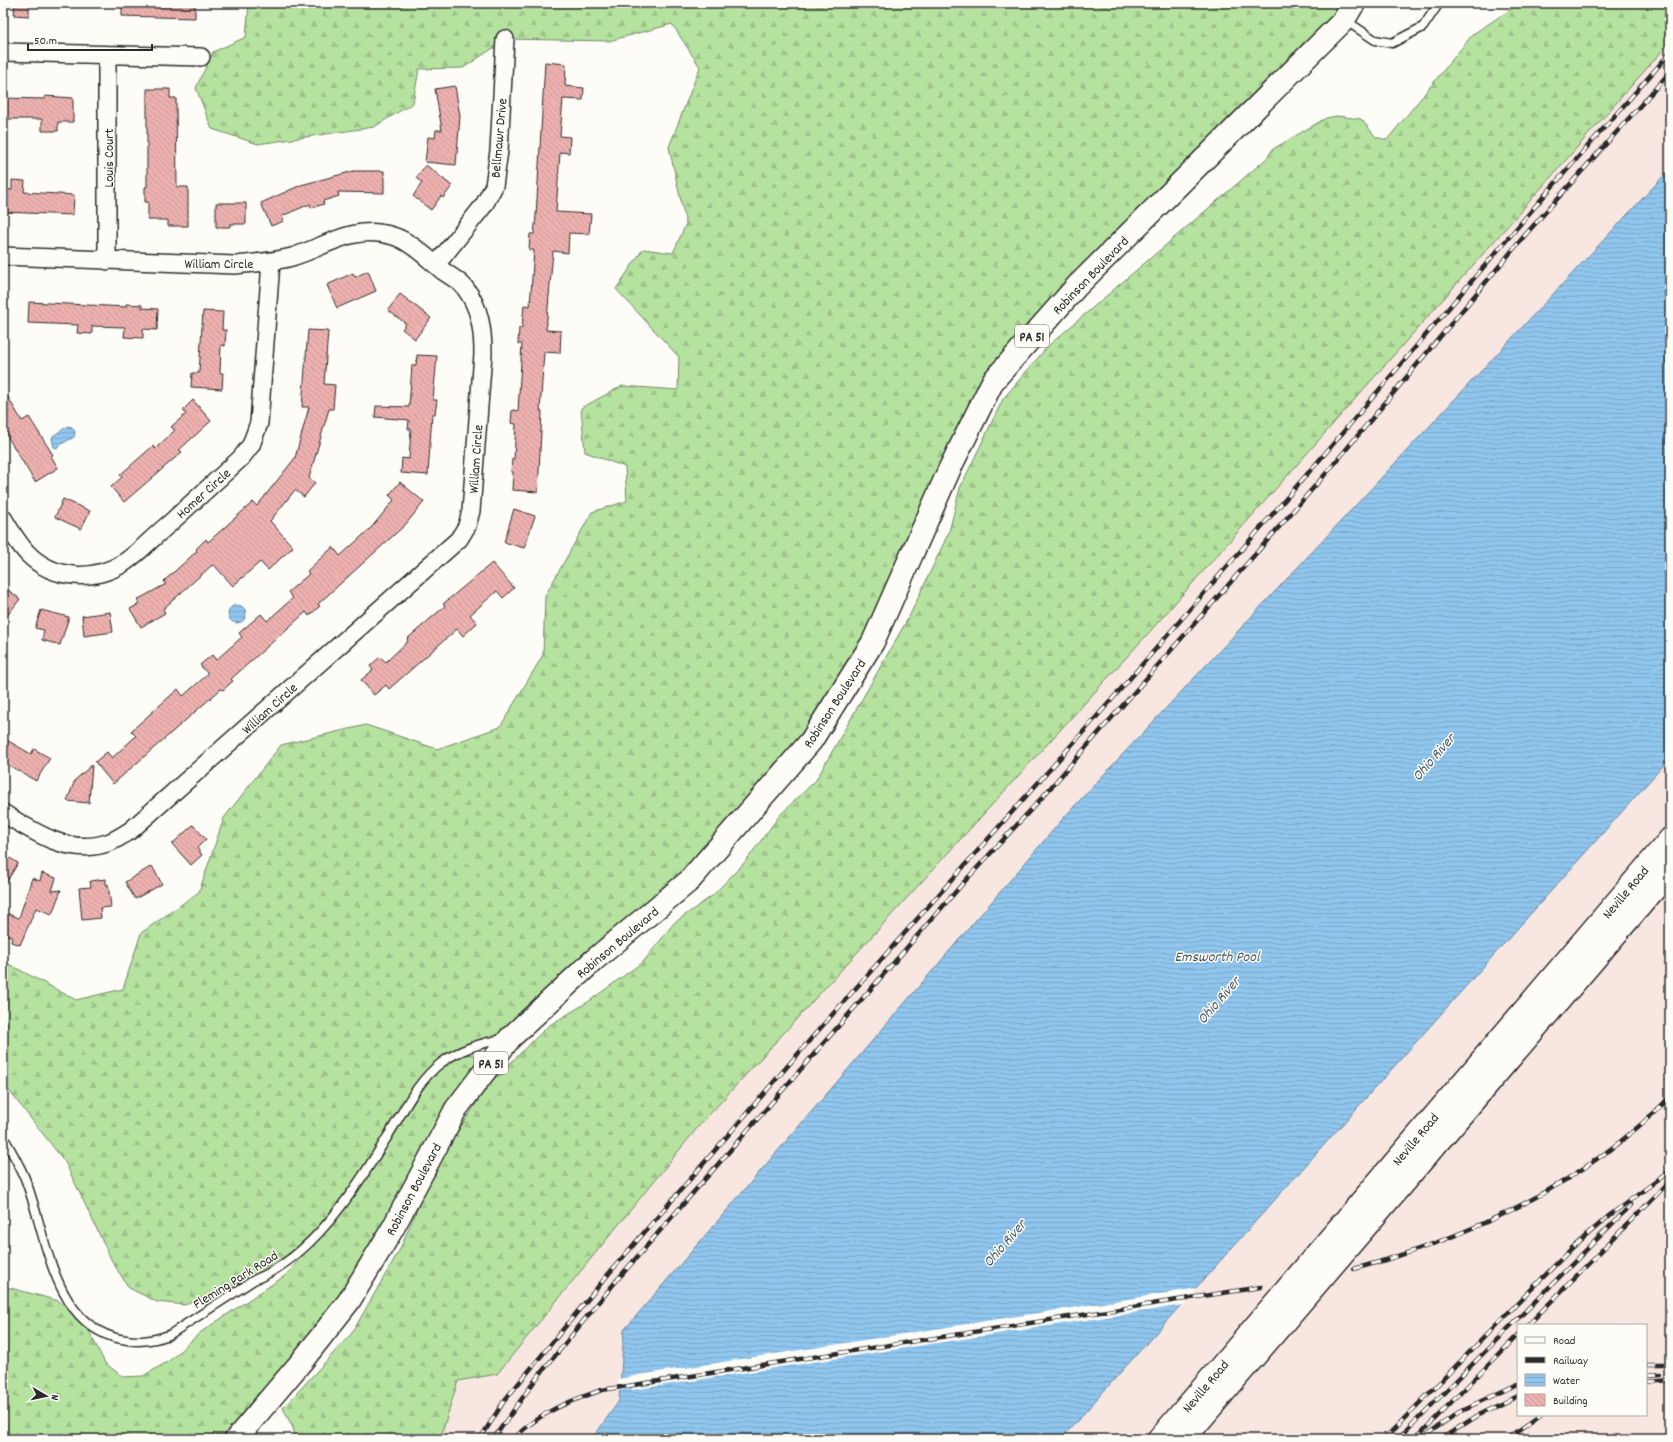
<svg xmlns="http://www.w3.org/2000/svg" width="1673" height="1442" viewBox="0 0 1673 1442" font-family="Dekko,sans-serif">
<style>
.built{fill:#f8e6e1;fill-rule:evenodd}
.forest{fill:url(#forest-firs);stroke:#708666}
.water{fill:url(#water-rules);stroke:#6888a0}
.pier{fill:#fdfcf7}
.building{fill:url(#building-back-hatch);stroke:#2b2b2b}
.lines{fill:none;stroke-linecap:round;stroke-linejoin:round}
.lane-casing{stroke:#2b2b2b;stroke-width:11}
.street-casing{stroke:#2b2b2b;stroke-width:20}
.secondary-casing{stroke:#2b2b2b;stroke-width:25}
.primary-casing{stroke:#2b2b2b;stroke-width:25}
.lane{stroke:#fdfcf7;stroke-width:8}
.street{stroke:#fdfcf7;stroke-width:17}
.secondary{stroke:#fdfcf7;stroke-width:22}
.primary{stroke:#fdfcf7;stroke-width:22}
.rail-casing{stroke:#2b2b2b;stroke-width:4.5}
.rail{stroke:#fdfcf7;stroke-width:3;stroke-dasharray:9;stroke-linecap:butt}
.labels{text-anchor:middle;stroke-width:3;stroke-linejoin:round;paint-order:stroke}
.shield{fill:#fdfcf7;stroke:#6a6a68;stroke-width:1}
.shield-label{font-size:13px;font-weight:bold;fill:#2b2b2b}
.street-label{font-size:14px;fill:#2b2b2b;stroke:#fdfcf7}
.water-label{font-size:15px;font-style:italic;fill:#495a66;stroke:#fdfcf7}
</style>
<defs>
<pattern id="forest-firs" width="22" height="20" patternUnits="userSpaceOnUse"><rect width="22" height="20" fill="#b6e2a0"/><path d="M5 1l3.5 6h-7zM16 11l3.5 6h-7z" fill="#9dc28a"/></pattern>
<pattern id="water-rules" width="6" height="5" patternUnits="userSpaceOnUse"><rect width="6" height="5" fill="#90c6ee"/><path d="M0 2.5h6" fill="none" stroke="#7caacc"/></pattern>
<pattern id="building-back-hatch" width="6" height="6" patternUnits="userSpaceOnUse"><rect width="6" height="6" fill="#edb1af"/><path d="M-1 5l2 2M0 0l6 6M5-1l2 2" fill="none" stroke="#cb9897"/></pattern>
</defs>
<rect width="100%" height="100%" fill="#fdfcf7"/>
<filter id="ink" filterUnits="userSpaceOnUse"><feTurbulence type="fractalNoise" baseFrequency=".025" numOctaves="2"/><feDisplacementMap in="SourceGraphic" scale="8" xChannelSelector="R" yChannelSelector="G"/><feConvolveMatrix kernelMatrix="1 2 1 2 8 2 1 2 1" color-interpolation-filters="sRGB"/></filter>
<g filter="url(#ink)">
<!-- built -->
<path class="built" d="M1670 3V169L1067 814 624 1330 619 1401 592 1439H403Z
M1670 758V839L1159 1439H1061Z
M1670 871V1439H1184ZM1518 1325H1646V1415H1518Z"/>
<!-- forest -->
<path class="forest" d="M249 3H1348L988 373 868 641 808 739 686 877 508 1037 441 1061 350 1193 314 1233 268 1271 185 1305 157 1302 129 1288 112 1261 65 1162 3 1083V961L76 1000 123 989 141 933 199 892 224 818 281 745 366 725 437 749 500 727 543 655 545 596 592 512 627 501 625 467 585 452 581 408 622 386 678 390 679 357 616 289 643 249 673 253 686 224 669 147 700 67 672 24 609 41 507 39 463 68 419 69 413 103 374 127 258 144 212 129 196 88 213 52 246 37Z
M1517 3H1670V42L1145 637 698 1127 497 1374 458 1381 440 1439H296L293 1428 283 1408 352 1333 400 1249 436 1165 489 1084 548 1026 588 1002 644 961 674 923 712 896 745 862 780 815 816 780 910 615 949 532 960 488 1003 399 1048 346 1266 159 1273 149 1326 118 1337 116 1361 119 1376 137 1387 140 1473 34 1516 6Z
M460 1054 474 1055 481 1060 391 1228 231 1439H3V1284L7 1287 59 1301 85 1323 105 1363 123 1377 143 1376 169 1361 201 1332 286 1275 353 1195 428 1077Z"/>
<!-- water -->
<path class="water" d="M1670 169V758L1061 1439H592L619 1401 624 1330 1067 814Z
M68 426 72 427 75 432 74 437 58 446 57 448 54 447 52 439 53 436Z
M228 614a9 9 0 1 1 18 0a9 9 0 1 1-18 0Z"/>
<!-- pier -->
<path class="pier" d="M1199 1288 1184 1305 632 1390 631 1388 618 1391V1379L639 1375Z"/>
<!-- building -->
<path class="building" d="M15 3H29V16L14 15Z
M122 3H195V18L122 16Z
M545 62 566 64 565 86 584 88 583 100 563 99 560 136 570 137 569 153 560 152 556 212 591 214 589 234 569 233 568 253 553 251 546 330 561 331 560 353 544 352 540 411H542L538 492 512 490 513 472H511L512 459H514L516 424 511 423 512 410 518 411 522 344H518L519 328H522L524 305 530 306 534 250H529L530 234H534L536 216Z
M455 86 460 116 456 165 425 162 428 137 435 138 436 130H442L435 89Z
M147 89H170V98H176L177 187H188V226H168V220H148V202H145V187H147Z
M45 96 73 98V122H58V131H42V119H3V98L45 99Z
M426 165 452 186 443 198 441 196 431 210 413 196 422 183 416 178Z
M354 171H384V193L338 192 339 196 323 201 324 204 311 208 310 204 282 216 284 221 271 226 261 203 301 185Z
M12 180 25 181 24 192 74 195 73 215 3 212V189L12 190Z
M216 203H246V224H230V227H216Z
M368 271 376 291 337 308 327 285 353 273 355 277Z
M400 294 431 318 415 339 402 329 406 324 388 310Z
M29 302 126 307V304L142 305V308L158 309 157 330 143 329V338L124 337 125 327 92 326V334L77 333 78 325 28 323Z
M203 311 223 312 222 330H226L225 346 221 345 220 373H223L222 389 191 387 192 373H199Z
M308 330 328 331 324 384 335 385 333 409H329L309 478 315 483 304 497 295 490 270 521 293 547 268 570 260 562 233 586 214 565 211 566 163 609 165 613 141 627 130 609 139 604 137 600 166 584 164 581 197 551 196 549 206 539 208 542 253 502 257 506 295 458 309 407H302Z
M417 355 437 356 433 400H437L435 414H432L428 475 401 473 402 458 409 459 411 429H408L409 420 375 417 376 406 409 407 412 365H416Z
M3 389 22 421 29 417 53 455 51 456 58 468 35 482 3 429Z
M193 400 211 421 179 450 182 452 124 502 111 487 122 477 120 475 153 446 155 449 175 430 171 427 186 414 183 410Z
M400 482 424 502 405 525 318 604 320 606 309 616 306 612 231 679 233 681 223 690 221 689 113 784 95 762 107 752 112 758 136 736 131 731 178 689 183 696 208 674 200 665 212 655 216 660 242 637 239 633 261 614 267 621 293 598 288 592 309 574 307 571 333 547 340 556 371 528 394 500 389 495Z
M63 499 90 511 81 529 55 517Z
M514 509 535 516 524 548 504 542Z
M492 563 514 588 503 598 497 591 470 615 477 623 463 636 457 629 389 689 386 685 374 695 361 680 373 670 370 666 380 657 386 662 408 641 407 639 445 606 443 604Z
M3 586 20 599 3 621Z
M41 610 69 617 60 645 42 640 44 630 35 628Z
M110 612 113 632 84 636 82 616Z
M3 738 31 754 34 749 50 758 36 781 3 762Z
M92 765 89 803 67 801 75 780Z
M193 825 206 839 197 848 202 855 191 865 172 844Z
M3 854 18 863 3 888Z
M152 866 162 884 135 899 125 882Z
M42 873 56 878 52 891 61 890 52 914 36 908 20 945 11 942 12 937 3 933V924L8 914 19 918 32 878 40 881Z
M106 879V885L108 884 111 907 100 908 101 918 82 920 79 888 91 887 90 881Z"/>
<g class="lines">
<!-- lane casing -->
<g class="lane-casing">
<path id="lane" d="M1345 20 1375 40 1392 43 1423 27 1439 3
M3 1136C10 1149 18 1162 24 1176 46 1229 50 1317 113 1337 134 1343 150 1342 169 1335L254 1280C317 1255 360 1181 394 1126 407 1104 420 1079 441 1063 458 1050 483 1042 505 1039"/>
</g>
<!-- street casing -->
<g class="street-casing">
<path id="street" d="M3 52 201 57
M3 256 235 265C254 263 273 262 292 257 327 246 354 224 393 236 412 242 428 259 443 271 450 276 460 281 465 288 480 307 483 330 483 354L471 511 467 526 459 539 131 830C125 834 117 839 110 842 70 857 36 833 3 813
M107 261V55
M436 265 484 205 494 186 499 151 505 39
M3 518C10 530 17 542 27 553 53 580 94 582 125 562 141 551 154 536 169 524 193 502 217 480 241 458L251 445 259 423 271 262"/>
</g>
<!-- secondary casing -->
<g class="secondary-casing">
<path id="secondary" d="M1159 1439 1670 839
M1184 1439 1670 871"/>
</g>
<!-- primary casing -->
<g class="primary-casing">
<path id="primary" d="M236 1439 302 1361 349 1301 393 1228 456 1109 510 1038 594 960 689 881 811 741 873 642 950 468 993 381 1077 286 1343 21 1354 3"/>
</g>
<!-- lane -->
<use href="#lane" class="lane"/>
<!-- street -->
<use href="#street" class="street"/>
<!-- secondary -->
<use href="#secondary" class="secondary"/>
<!-- primary -->
<use href="#primary" class="primary"/>
<!-- rail casing -->
<g class="rail-casing">
<path id="rail" d="M1354 1269C1469 1238 1585 1184 1670 1097
M1528 1325 1670 1181
M1646 1364H1670
M1646 1375 1660 1374
M1646 1381 1670 1379
M1426 1435 1462 1410 1518 1384
M480 1439 504 1401 611 1271 816 1033 1107 705 1322 457 1544 196 1670 53
M493 1439 536 1379 617 1280 965 881 1038 802 1329 470 1526 234 1670 72
M514 1439C537 1413 570 1401 602 1390L1261 1287
M1384 1439 1572 1248 1610 1215 1670 1171
M1398 1439 1631 1205
M1415 1439 1518 1335
M1441 1439 1477 1416 1518 1396
M1507 1439 1541 1415"/>
</g>
<!-- rail -->
<use href="#rail" class="rail"/>
</g>
</g>
<g class="labels">
<!-- shield labels -->
<g class="shield">
<rect x="1015" y="325" width="34" height="22" rx="3"/>
<rect x="474" y="1052" width="34" height="22" rx="3"/>
</g>
<g class="shield-label">
<text x="1032" y="341">PA 51</text>
<text x="491" y="1068">PA 51</text>
</g>
<!-- street labels -->
<g class="street-label">
<text transform="translate(498 138) rotate(-85)" y="5">Bellmawr Drive</text>
<text transform="translate(108 158) rotate(-90)" y="5">Louis Court</text>
<text x="219" y="268">William Circle</text>
<text transform="translate(1090 275) rotate(-46)" y="5">Robinson Boulevard</text>
<text transform="translate(475 459) rotate(-86)" y="5">William Circle</text>
<text transform="translate(203 493) rotate(-42)" y="5">Homer Circle</text>
<text transform="translate(834 703) rotate(-57)" y="5">Robinson Boulevard</text>
<text transform="translate(269 708) rotate(-42)" y="5">William Circle</text>
<text transform="translate(1625 892) rotate(-50)" y="5">Neville Road</text>
<text transform="translate(617 942) rotate(-40)" y="5">Robinson Boulevard</text>
<text transform="translate(1415 1139) rotate(-50)" y="5">Neville Road</text>
<text transform="translate(413 1189) rotate(-62)" y="5">Robinson Boulevard</text>
<text transform="translate(235 1279) rotate(-32)" y="5">Fleming Park Road</text>
<text transform="translate(1205 1386) rotate(-50)" y="5">Neville Road</text>
</g>
<!-- water labels -->
<g class="water-label">
<text transform="translate(1433 757) rotate(-49)" y="5">Ohio River</text>
<text x="1217" y="961">Emsworth Pool</text>
<text transform="translate(1218 1000) rotate(-49)" y="5">Ohio River</text>
<text transform="translate(1004 1243) rotate(-49)" y="5">Ohio River</text>
</g>
</g>
<!-- margin -->
<rect width="1673" height="1442" fill="none" stroke="#fdfcf7" stroke-width="16"/>
<rect x="8" y="8" width="1657" height="1426" fill="none" stroke="#2b2b2b" stroke-width="1.5" filter="url(#ink)"/>
<!-- legend -->
<rect x="1517" y="1324" width="130" height="92" fill="#fdfcf7" stroke="#a9a8a5"/>
<rect x="1525" y="1337" width="20" height="6" fill="#fdfcf7" stroke="#a9a8a5"/>
<text x="1553" y="1344" font-size="12" fill="#2b2b2b">Road</text>
<rect x="1525" y="1357" width="20" height="6" fill="#2b2b2b" stroke="#a9a8a5"/>
<text x="1553" y="1364" font-size="12" fill="#2b2b2b">Railway</text>
<rect x="1525" y="1374" width="20" height="12" fill="url(#water-rules)" stroke="#a9a8a5"/>
<text x="1553" y="1384" font-size="12" fill="#2b2b2b">Water</text>
<rect x="1525" y="1394" width="20" height="12" fill="url(#building-back-hatch)" stroke="#a9a8a5"/>
<text x="1553" y="1404" font-size="12" fill="#2b2b2b">Building</text>
<!-- north arrow -->
<g transform="translate(46 1396) rotate(99)" stroke="#fdfcf7" stroke-width="3" paint-order="stroke">
<path d="M0-3L7 15L0 10L-7 15Z" fill="#2b2b2b"/>
<text y="-6" font-size="11" font-weight="bold" text-anchor="middle" fill="#2b2b2b">N</text>
</g>
<!-- scale -->
<path d="M28 44v6h124v-6" fill="none" stroke="#2b2b2b" stroke-width="2"/>
<text x="34" y="44" font-size="12" fill="#2b2b2b" stroke="#fdfcf7" stroke-width="3" paint-order="stroke">50 m</text>
</svg>
